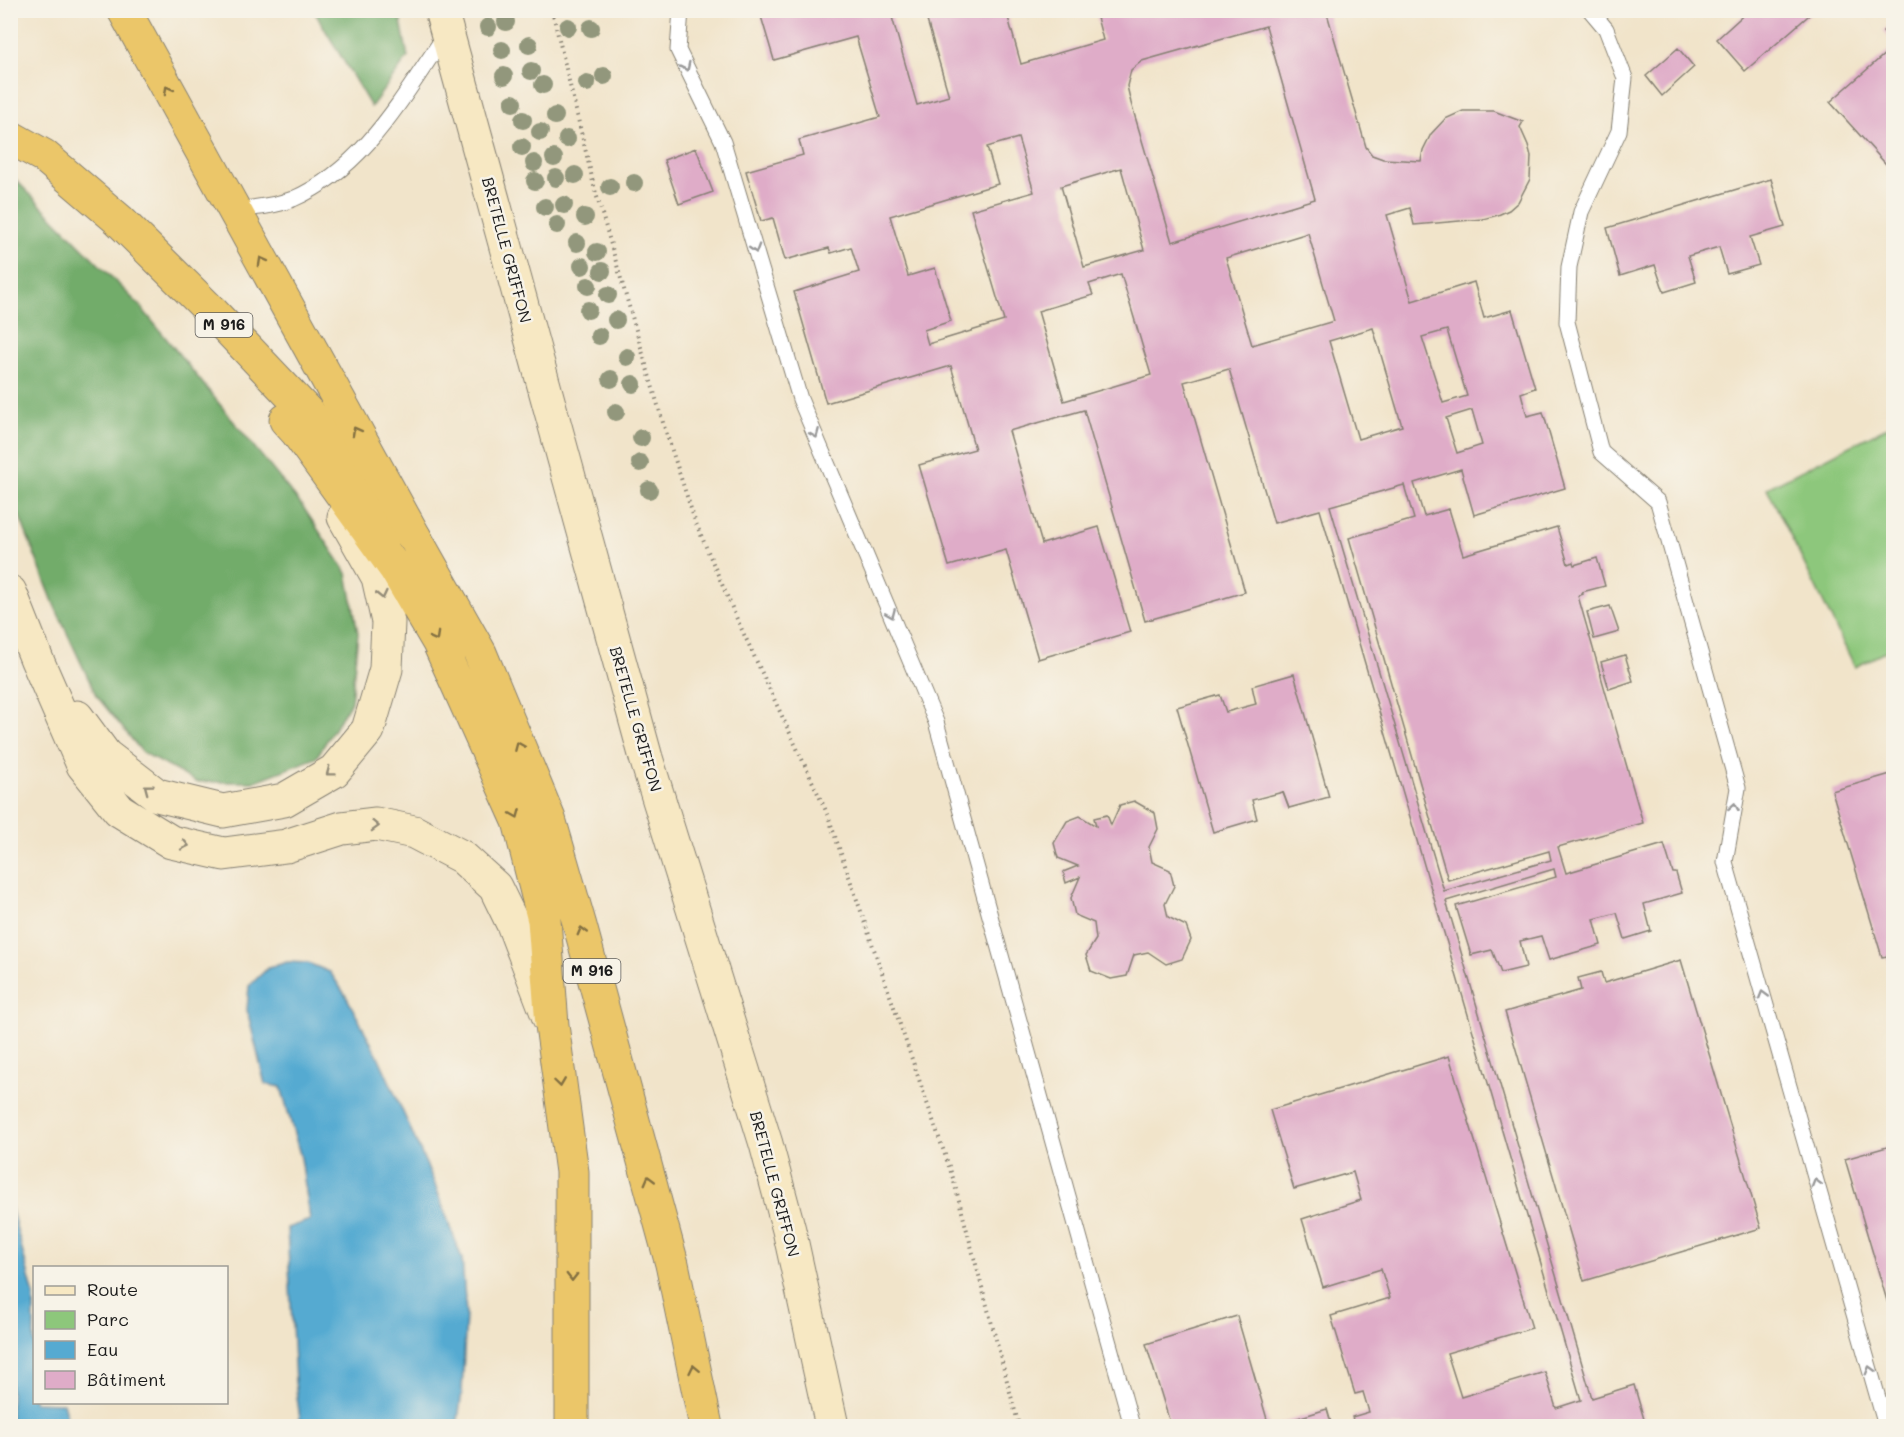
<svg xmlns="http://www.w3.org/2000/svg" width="1904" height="1437" viewBox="0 0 1904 1437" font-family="Mali,sans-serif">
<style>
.green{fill:#8dc77b;stroke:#54724c;stroke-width:1.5}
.forest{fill:#72ac6b;stroke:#476444;stroke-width:1.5}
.water{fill:#55aad1;stroke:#386376;stroke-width:1.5}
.building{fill:#dfacc8;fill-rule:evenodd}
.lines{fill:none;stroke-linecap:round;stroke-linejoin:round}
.service-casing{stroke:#868073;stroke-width:17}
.secondary-casing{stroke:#868073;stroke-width:35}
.trunk-casing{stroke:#868073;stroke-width:35}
.motorway-casing{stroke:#868073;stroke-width:35}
.path{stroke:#868073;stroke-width:4;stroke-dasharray:1.5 4.5;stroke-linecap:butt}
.service{stroke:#fff;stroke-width:15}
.secondary{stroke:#f7e8c3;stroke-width:33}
.trunk{stroke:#ebc669;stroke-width:33}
.motorway{stroke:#ebc669;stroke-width:33}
.tree{fill:#92977c}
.oneway{stroke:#999}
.oneway2{stroke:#847142}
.oneway3{stroke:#948c78}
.labels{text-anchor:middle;stroke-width:5;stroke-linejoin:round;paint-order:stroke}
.shield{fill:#f7f3e8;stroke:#5e5c59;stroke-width:1.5}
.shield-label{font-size:15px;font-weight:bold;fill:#1c1c1c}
.street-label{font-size:16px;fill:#1c1c1c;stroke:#f7f3e8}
</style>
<rect width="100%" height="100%" fill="#f7f3e8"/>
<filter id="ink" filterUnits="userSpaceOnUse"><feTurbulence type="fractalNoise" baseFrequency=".0167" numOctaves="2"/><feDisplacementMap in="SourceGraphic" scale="12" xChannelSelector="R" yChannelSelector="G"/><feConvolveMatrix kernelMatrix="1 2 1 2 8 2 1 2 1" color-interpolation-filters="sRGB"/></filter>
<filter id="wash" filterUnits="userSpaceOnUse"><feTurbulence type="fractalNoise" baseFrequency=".008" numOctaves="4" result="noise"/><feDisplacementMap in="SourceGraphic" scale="24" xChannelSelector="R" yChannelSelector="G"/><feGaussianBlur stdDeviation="1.35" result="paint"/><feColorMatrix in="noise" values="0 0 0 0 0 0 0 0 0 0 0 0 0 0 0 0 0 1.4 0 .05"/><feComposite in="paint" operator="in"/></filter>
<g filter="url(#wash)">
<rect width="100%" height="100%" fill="#f1e4ca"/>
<!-- green -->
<path class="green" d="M1893 424V648L1855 667 1767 488Z"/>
<!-- forest -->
<path class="forest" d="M314 11H399L408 57 371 107Z
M11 175 140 306 303 507 347 573 358 633 351 702 316 758 253 782H196L142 752 96 695 55 607 11 494Z"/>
<!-- water -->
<path class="water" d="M287 962 308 963 330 972 346 996 379 1058 434 1182 462 1259 466 1314 462 1392 457 1426H301L295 1382 287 1228 310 1220 301 1158 281 1087 265 1084 247 1010 249 986 268 968Z
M10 1203 34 1296V1402L63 1403 69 1426H11Z"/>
<g id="blocks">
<!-- building -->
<path class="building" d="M769 10H890L917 105 949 96 926 17 947 10H1006L1021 64 1103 40 1095 10H1326L1366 147 1372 155 1383 159 1421 161 1423 150 1431 134 1445 119 1463 111H1494L1523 122 1520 127 1528 145 1531 156 1530 179 1518 202 1509 210 1498 215 1483 219 1414 225 1410 208 1387 215 1412 301 1474 282 1484 318 1512 310 1535 388 1521 393 1527 416 1543 412 1565 488 1474 515 1461 469 1414 483 1424 516 1449 509 1463 555 1557 527 1568 564 1573 562 1574 565 1597 558 1605 586 1582 592 1583 594 1578 596 1643 823 1558 847 1566 873 1664 844 1673 873H1676L1682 893 1644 904 1651 931 1625 939 1617 913 1594 919 1601 945 1549 960 1541 936 1520 941 1526 967 1501 973 1492 950 1471 955 1456 906 1556 877 1554 869 1446 901 1592 1398 1634 1385 1646 1426H1561L1560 1423 1549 1426H1355L1352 1417 1369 1412 1363 1392 1355 1394 1331 1316 1390 1298 1381 1269 1323 1287 1302 1219 1361 1200 1353 1172 1294 1189 1270 1110 1449 1056 1532 1328 1447 1353 1461 1397 1545 1372 1556 1408 1581 1400 1320 510 1274 523 1229 369 1184 382 1245 592 1145 621 1084 410 1009 431 1042 544 1099 527 1130 632 1038 659 1006 550 949 566 919 465 975 449 951 366 826 403 794 292 859 272 851 247 831 253 829 248 785 260 773 218 761 221 746 171 803 155 799 140 880 117 856 37 774 60 760 13ZM1266 26 1315 199 1172 242 1131 103 1127 86 1131 70 1142 61ZM1018 138 1034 192 971 210 1004 321 928 344 924 330 951 321 935 268 908 276 890 216 998 184 987 147ZM1121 168 1144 250 1084 267 1061 186ZM1308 233 1334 321 1252 345 1226 258ZM1121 274 1151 375 1064 401 1038 311 1093 295 1089 284ZM1373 328 1402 426 1358 439 1329 341ZM1447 330 1467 396 1443 403 1422 337ZM1472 410 1482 445 1457 453 1446 418ZM1404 485 1414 519 1349 538 1448 880 1549 851 1551 860 1444 891 1330 506Z
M1749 10H1815L1745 71 1717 39Z
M1894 21V43L1883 31Z
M1894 46V173L1830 102Z
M1678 48 1694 67 1662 96 1646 76Z
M696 148 713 192 679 204 664 160Z
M1771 179 1785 227 1750 237 1759 265 1727 274 1719 247 1688 256 1696 282 1664 292 1655 265 1620 276 1607 228Z
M1610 606 1619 632 1594 639 1587 612Z
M1625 655 1633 681 1609 689 1601 662Z
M1294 674 1329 797 1289 808 1283 792 1252 800 1257 819 1213 832 1177 707 1220 695 1226 712 1256 704 1252 686Z
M1894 773V976H1893L1887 956 1882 957 1832 791Z
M1134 801 1155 813 1158 829 1149 847 1152 862 1170 870 1174 886 1165 904 1168 917 1186 926 1191 940 1182 959 1166 964 1148 952 1134 955 1127 976 1111 979 1091 971 1086 955 1096 939 1094 923 1075 915 1071 898 1080 877 1066 883 1063 872 1078 866 1058 858 1054 843 1067 821 1080 816 1096 826 1094 818 1107 815 1111 825 1120 805Z
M1681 960 1761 1228 1584 1281 1505 1012 1581 990 1578 978 1601 972 1604 983Z
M1894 1145V1321H1893L1845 1159Z
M1237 1316 1269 1426H1171L1146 1344Z
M1327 1409 1332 1426H1272Z"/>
</g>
</g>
<g filter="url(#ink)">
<use href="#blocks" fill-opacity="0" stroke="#868073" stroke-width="1.5"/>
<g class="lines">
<!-- service casing -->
<g class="service-casing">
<path id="service" d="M681 10 678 50 723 142 800 399 936 722 1132 1426
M1590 10 1606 29 1625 78 1619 131 1581 212 1569 267 1567 322 1601 452 1658 502 1738 788 1725 862 1886 1426
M235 210C253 208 275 206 293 199 365 168 403 96 446 34"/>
</g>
<!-- secondary casing -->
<g class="secondary-casing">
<path id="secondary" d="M441 10 646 758 766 1144 789 1230 832 1426
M10 592 37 660 83 765 119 810 171 842 224 854 286 846 342 828 376 824 414 832 462 857 495 887 513 924 549 1018
M77 717 105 755 157 795 223 811 284 800 334 771 368 730 386 669 388 622 378 577 344 517"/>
</g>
<!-- trunk casing -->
<g class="trunk-casing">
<path id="trunk" d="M10 137 44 156 119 220 213 313 310 415 415 538 480 653 549 819 580 926 672 1264 706 1426
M286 420 297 432 395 568 439 643 519 821 544 920 552 1025 572 1172V1426"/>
</g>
<!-- motorway casing -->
<g class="motorway-casing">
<path id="motorway" d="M124 10 415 538"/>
</g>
<!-- path -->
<path class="path" d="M552 10 595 190 664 426 695 521 736 617 827 813 953 1178 1019 1426"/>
<!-- service -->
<use href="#service" class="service"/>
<!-- secondary -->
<use href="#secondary" class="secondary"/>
<!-- trunk -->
<use href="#trunk" class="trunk"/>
<!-- motorway -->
<use href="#motorway" class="motorway"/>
</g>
<!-- trees -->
<g class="tree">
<circle cx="506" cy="22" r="9"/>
<circle cx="488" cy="27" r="9"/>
<circle cx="568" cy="27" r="9"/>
<circle cx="591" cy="28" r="9"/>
<circle cx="529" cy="45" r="9"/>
<circle cx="502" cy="50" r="9"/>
<circle cx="531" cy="71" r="9"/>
<circle cx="504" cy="76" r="9"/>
<circle cx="604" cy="76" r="9"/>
<circle cx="587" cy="83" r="9"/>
<circle cx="543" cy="85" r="9"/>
<circle cx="513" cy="103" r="9"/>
<circle cx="555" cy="116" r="9"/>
<circle cx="523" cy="120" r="9"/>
<circle cx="540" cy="132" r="9"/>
<circle cx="567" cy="139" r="9"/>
<circle cx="522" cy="147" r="9"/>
<circle cx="554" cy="158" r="9"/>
<circle cx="534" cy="163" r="9"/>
<circle cx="575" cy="175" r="9"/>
<circle cx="556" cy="178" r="9"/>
<circle cx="535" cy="181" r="9"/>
<circle cx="634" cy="183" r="9"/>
<circle cx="610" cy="187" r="9"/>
<circle cx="564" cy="205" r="9"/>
<circle cx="545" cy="207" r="9"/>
<circle cx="585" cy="217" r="9"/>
<circle cx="557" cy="225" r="9"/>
<circle cx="577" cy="243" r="9"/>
<circle cx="597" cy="252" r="9"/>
<circle cx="582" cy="266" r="9"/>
<circle cx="602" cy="271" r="9"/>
<circle cx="588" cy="286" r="9"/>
<circle cx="608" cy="295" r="9"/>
<circle cx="588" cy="310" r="9"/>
<circle cx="616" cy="320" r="9"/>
<circle cx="599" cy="336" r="9"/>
<circle cx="627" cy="357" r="9"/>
<circle cx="611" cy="379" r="9"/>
<circle cx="633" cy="384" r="9"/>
<circle cx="616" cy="412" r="9"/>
<circle cx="641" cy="438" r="9"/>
<circle cx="640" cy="463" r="9"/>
<circle cx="649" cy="490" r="9"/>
</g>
<!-- one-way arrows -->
<defs><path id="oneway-chevron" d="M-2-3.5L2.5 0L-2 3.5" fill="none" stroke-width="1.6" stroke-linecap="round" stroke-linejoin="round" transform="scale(1.5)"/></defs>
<g class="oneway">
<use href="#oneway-chevron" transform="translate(686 67) rotate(64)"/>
<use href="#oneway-chevron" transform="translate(755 249) rotate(73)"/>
<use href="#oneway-chevron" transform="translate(815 434) rotate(67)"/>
<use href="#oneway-chevron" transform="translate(891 614) rotate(67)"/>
<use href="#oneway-chevron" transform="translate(1734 807) rotate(-80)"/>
<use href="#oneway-chevron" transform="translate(1763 995) rotate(-106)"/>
<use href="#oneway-chevron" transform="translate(1816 1183) rotate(-106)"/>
<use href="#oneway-chevron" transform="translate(1870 1370) rotate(-106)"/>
</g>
<g class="oneway2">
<use href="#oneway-chevron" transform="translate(168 90) rotate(-119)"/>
<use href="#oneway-chevron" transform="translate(262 261) rotate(-119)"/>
<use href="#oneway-chevron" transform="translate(356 431) rotate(-119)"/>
<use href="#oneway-chevron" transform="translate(435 637) rotate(61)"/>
<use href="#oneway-chevron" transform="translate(519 746) rotate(-113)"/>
<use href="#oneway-chevron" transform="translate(516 814) rotate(67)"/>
<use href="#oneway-chevron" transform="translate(582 931) rotate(-105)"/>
<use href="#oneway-chevron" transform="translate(560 1083) rotate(82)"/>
<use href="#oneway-chevron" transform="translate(649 1180) rotate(-105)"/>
<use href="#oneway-chevron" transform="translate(572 1277) rotate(90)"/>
<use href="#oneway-chevron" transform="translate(694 1369) rotate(-102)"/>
</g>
<g class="oneway3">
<use href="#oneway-chevron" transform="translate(382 595) rotate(77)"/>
<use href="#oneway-chevron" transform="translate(330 772) rotate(143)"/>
<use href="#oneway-chevron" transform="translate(148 788) rotate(-143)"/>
<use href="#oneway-chevron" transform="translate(375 826) rotate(2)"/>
<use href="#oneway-chevron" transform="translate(185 845) rotate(12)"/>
</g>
</g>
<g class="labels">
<!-- shield labels -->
<g class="shield">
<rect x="195.5" y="313" width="57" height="24" rx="4.5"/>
<rect x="563.5" y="959" width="57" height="24" rx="4.5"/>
</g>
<g class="shield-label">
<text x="224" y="330">M 916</text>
<text x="592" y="976">M 916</text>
</g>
<!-- street labels -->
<g class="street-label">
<text transform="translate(507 250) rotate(75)" y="6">BRETELLE GRIFFON</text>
<text transform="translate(636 719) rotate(74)" y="6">BRETELLE GRIFFON</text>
<text transform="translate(775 1184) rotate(75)" y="6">BRETELLE GRIFFON</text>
</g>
</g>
<!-- margin -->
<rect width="1904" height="1437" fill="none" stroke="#f7f3e8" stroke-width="36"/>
<!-- legend -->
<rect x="33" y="1266" width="195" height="138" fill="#f7f3e8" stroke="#9f9d96" stroke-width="1.5"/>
<rect x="45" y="1286" width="30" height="9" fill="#f7e8c3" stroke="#9f9d96" stroke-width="1.5"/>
<text x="87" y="1296" font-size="18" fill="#1c1c1c">Route</text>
<rect x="45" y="1311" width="30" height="18" fill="#8dc77b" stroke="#9f9d96" stroke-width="1.5"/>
<text x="87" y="1326" font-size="18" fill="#1c1c1c">Parc</text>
<rect x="45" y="1341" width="30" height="18" fill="#55aad1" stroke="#9f9d96" stroke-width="1.5"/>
<text x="87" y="1356" font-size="18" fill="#1c1c1c">Eau</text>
<rect x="45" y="1371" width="30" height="18" fill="#dfacc8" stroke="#9f9d96" stroke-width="1.5"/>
<text x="87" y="1386" font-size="18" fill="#1c1c1c">Bâtiment</text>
</svg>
